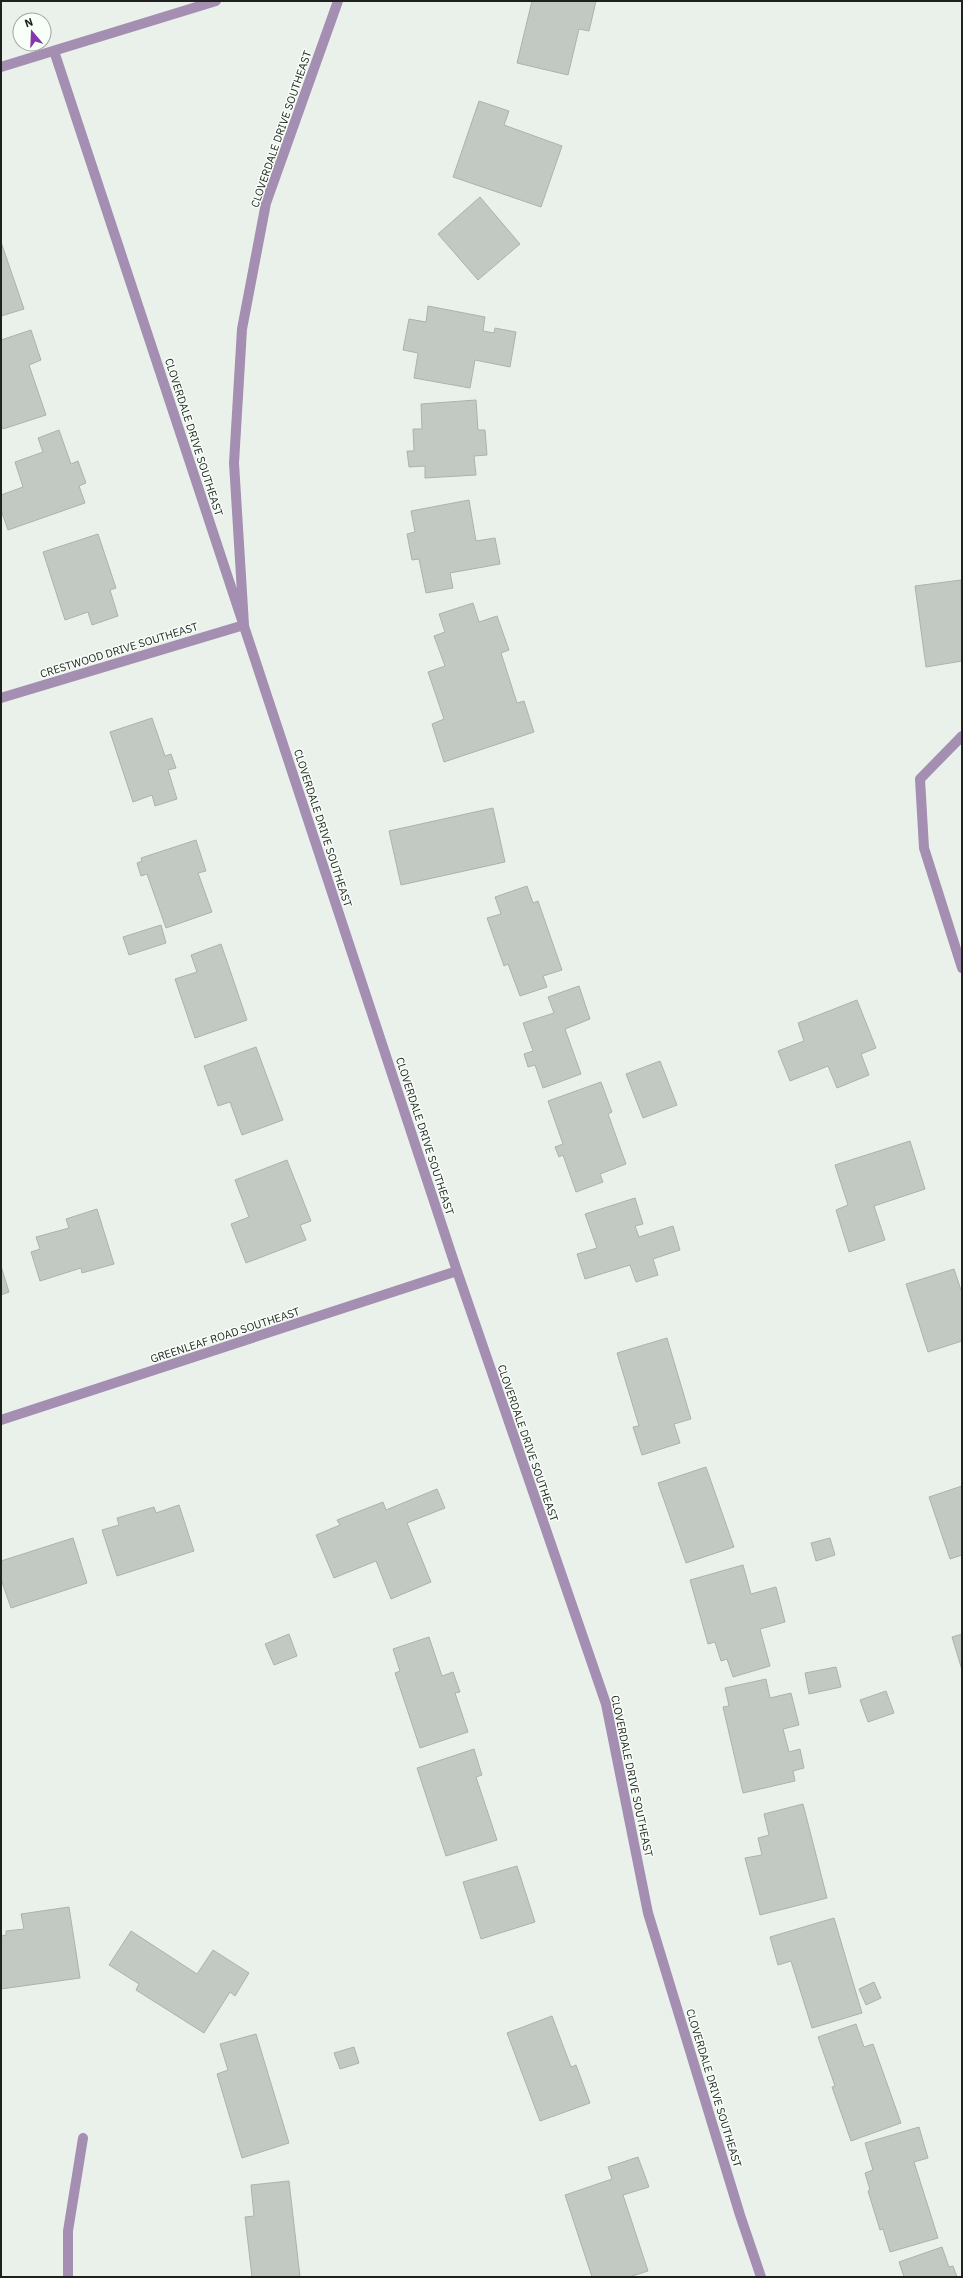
<svg xmlns="http://www.w3.org/2000/svg" width="963" height="2278" viewBox="0 0 963 2278" font-family="'IBM Plex Sans',sans-serif">
<style>
.building{fill:#c2c9c3;stroke:#acb2ac}
.lines{fill:none;stroke-linecap:round;stroke-linejoin:round}
.minor{stroke:#a48eb1;stroke-width:10}
.labels{text-anchor:middle;stroke-width:3;stroke-linejoin:round;paint-order:stroke}
.street-label{font-size:11px;fill:#1f211f;stroke:#f8fef8}
</style>
<rect width="100%" height="100%" fill="#eaf1eb"/>
<!-- building -->
<path class="building" d="M532 1H596L589 31 579 29 568 75 517 63Z
M479 101 509 111 504 125 562 146 541 207 453 177Z
M480 197 520 244 478 280 438 234Z
M1 242 24 309 1 316Z
M428 306 485 317 483 331 494 333 495 328 516 332 510 367 475 360 470 388 414 378 418 353 403 350 409 319 426 322Z
M31 330 41 360 29 365 46 415 3 429 1 423V340Z
M476 400 478 430H485L487 455 474 456 476 475 425 478V466L409 467 407 451H414L413 429H422L421 404Z
M59 430 71 464 78 461 86 483 79 486 85 503 8 530 1 510V495L23 487 15 462 43 452 38 438Z
M469 500 476 541 495 538 500 564 450 573 453 588 426 593 419 559 412 560 407 534 415 532 411 511Z
M98 534 116 588 110 590 118 616 92 625 88 612 65 620 43 552Z
M961 580 962 661 926 667 915 586Z
M473 603 479 622 497 616 509 650 501 653 517 703 524 701 534 732 444 762 432 724 444 719 428 672 445 666 434 636 445 632 439 614Z
M152 718 165 756 171 754 176 768 168 770 177 799 155 806 152 795 133 802 110 732Z
M493 808 505 862 401 885 389 831Z
M196 840 206 871 198 873 212 912 166 928 147 874 141 876 137 863 142 861 141 858Z
M527 886 533 903 538 901 562 970 543 976 547 987 520 996 508 964 504 966 487 918 501 914 495 897Z
M161 925 166 943 129 955 123 937Z
M221 944 247 1020 195 1038 175 979 197 972 191 955Z
M579 986 590 1019 565 1029 581 1074 543 1088 535 1065 528 1067 524 1054 533 1051 523 1023 554 1013 548 997Z
M857 1000 876 1048 861 1054 869 1075 837 1088 828 1066 790 1081 778 1051 804 1041 798 1023Z
M256 1047 283 1120 242 1135 230 1102 218 1106 204 1066Z
M660 1061 677 1105 643 1118 626 1074Z
M601 1082 612 1112 608 1114 626 1164 600 1174 603 1182 576 1192 563 1155 559 1157 555 1147 563 1144 548 1101Z
M910 1141 925 1189 874 1206 885 1240 849 1252 836 1210 848 1205 835 1165Z
M287 1160 311 1221 300 1225 306 1240 246 1263 231 1224 249 1217 235 1180Z
M635 1198 643 1224 635 1226 639 1237 673 1226 680 1250 653 1259 658 1275 636 1282 630 1265 585 1279 577 1254 597 1248 585 1214Z
M97 1209 114 1264 82 1273 81 1268 40 1281 31 1252 40 1249 36 1237 69 1228 66 1219Z
M1 1266 9 1292 1 1295Z
M954 1269 962 1293V1341L928 1352 906 1284Z
M667 1338 691 1419 674 1424 680 1443 642 1455 633 1427 639 1426 617 1353Z
M706 1467 734 1547 686 1563 658 1483Z
M962 1486V1555L950 1559 929 1497Z
M437 1489 445 1508 407 1523 431 1582 391 1599 376 1561 334 1578 316 1535 340 1525 337 1520 383 1502 386 1510Z
M179 1505 194 1551 117 1576 102 1530 119 1525 117 1518 154 1507 156 1513Z
M73 1538 87 1583 11 1608 1 1579V1561Z
M830 1538 835 1555 816 1561 811 1543Z
M743 1565 751 1594 776 1587 785 1622 760 1629 770 1666 733 1677 727 1659 721 1661 715 1642 708 1644 690 1580Z
M289 1634 297 1656 274 1665 265 1644Z
M962 1634V1670L952 1637Z
M429 1637 442 1676 453 1672 460 1692 455 1693 468 1732 420 1748 395 1673 400 1671 393 1649Z
M836 1667 841 1687 809 1694 805 1673Z
M766 1679 770 1698 791 1693 799 1725 783 1729 789 1752 800 1749 804 1768 793 1771 795 1781 743 1793 723 1707 729 1706 725 1688Z
M886 1691 894 1713 868 1722 860 1700Z
M474 1749 482 1775 476 1777 497 1840 446 1856 417 1768Z
M803 1804 827 1898 760 1915 745 1858 762 1855 758 1838 769 1835 764 1814Z
M517 1866 535 1922 481 1939 463 1882Z
M69 1907 80 1978 1 1989V1936L6 1935V1931L24 1929 21 1914Z
M834 1918 862 2013 812 2028 791 1961 778 1965 770 1937Z
M131 1931 197 1974 213 1950 249 1973 235 1996 230 1992 204 2033 136 1990 139 1984 109 1965Z
M874 1982 881 1998 866 2005 859 1989Z
M552 2016 571 2067 576 2065 590 2103 540 2121 507 2033Z
M856 2024 864 2047 873 2044 901 2123 851 2141 832 2087 835 2086 818 2037Z
M256 2034 289 2143 242 2158 217 2074 228 2070 220 2044Z
M354 2047 359 2063 340 2069 334 2053Z
M919 2127 928 2158 914 2162 938 2238 890 2252 883 2229 880 2230 868 2191 870 2190 865 2173 873 2170 865 2143Z
M638 2157 649 2187 623 2195 648 2271 629 2277H592L565 2195 612 2179 608 2167Z
M289 2181 300 2277H252L245 2217 254 2216 251 2185Z
M942 2247 949 2267 953 2266 957 2277H904L899 2262Z"/>
<g class="lines">
<!-- minor -->
<path class="minor" d="M54 51 457 1271 606 1704 648 1913 740 2215 761 2277
M1 67 216 1
M1 698 244 625 234 463 242 329 266 203 338 1
M962 736 920 779 924 848 962 968
M1 1420 457 1271
M68 2277V2231L83 2138"/>
</g>
<g class="labels">
<!-- street labels -->
<g class="street-label">
<text transform="translate(281 129) rotate(-71)" y="4">CLOVERDALE DRIVE SOUTHEAST</text>
<text transform="translate(194 437) rotate(72)" y="4">CLOVERDALE DRIVE SOUTHEAST</text>
<text transform="translate(119 650) rotate(-17)" y="4">CRESTWOOD DRIVE SOUTHEAST</text>
<text transform="translate(323 828) rotate(72)" y="4">CLOVERDALE DRIVE SOUTHEAST</text>
<text transform="translate(425 1136) rotate(72)" y="4">CLOVERDALE DRIVE SOUTHEAST</text>
<text transform="translate(225 1335) rotate(-18)" y="4">GREENLEAF ROAD SOUTHEAST</text>
<text transform="translate(528 1443) rotate(71)" y="4">CLOVERDALE DRIVE SOUTHEAST</text>
<text transform="translate(632 1776) rotate(78)" y="4">CLOVERDALE DRIVE SOUTHEAST</text>
<text transform="translate(714 2088) rotate(73)" y="4">CLOVERDALE DRIVE SOUTHEAST</text>
</g>
</g>
<!-- border -->
<rect width="963" height="2278" fill="none" stroke="#1f211f" stroke-width="4"/>
<!-- north arrow -->
<g transform="translate(32 32) rotate(341)"><circle r="19" fill="#f8fef8" stroke="#a1a6a1"/>
<path d="M0-3L7 15L0 10L-7 15Z" fill="#8438a9"/>
<text y="-6" font-size="11" font-weight="bold" text-anchor="middle" fill="#1f211f">N</text>
</g>
</svg>
